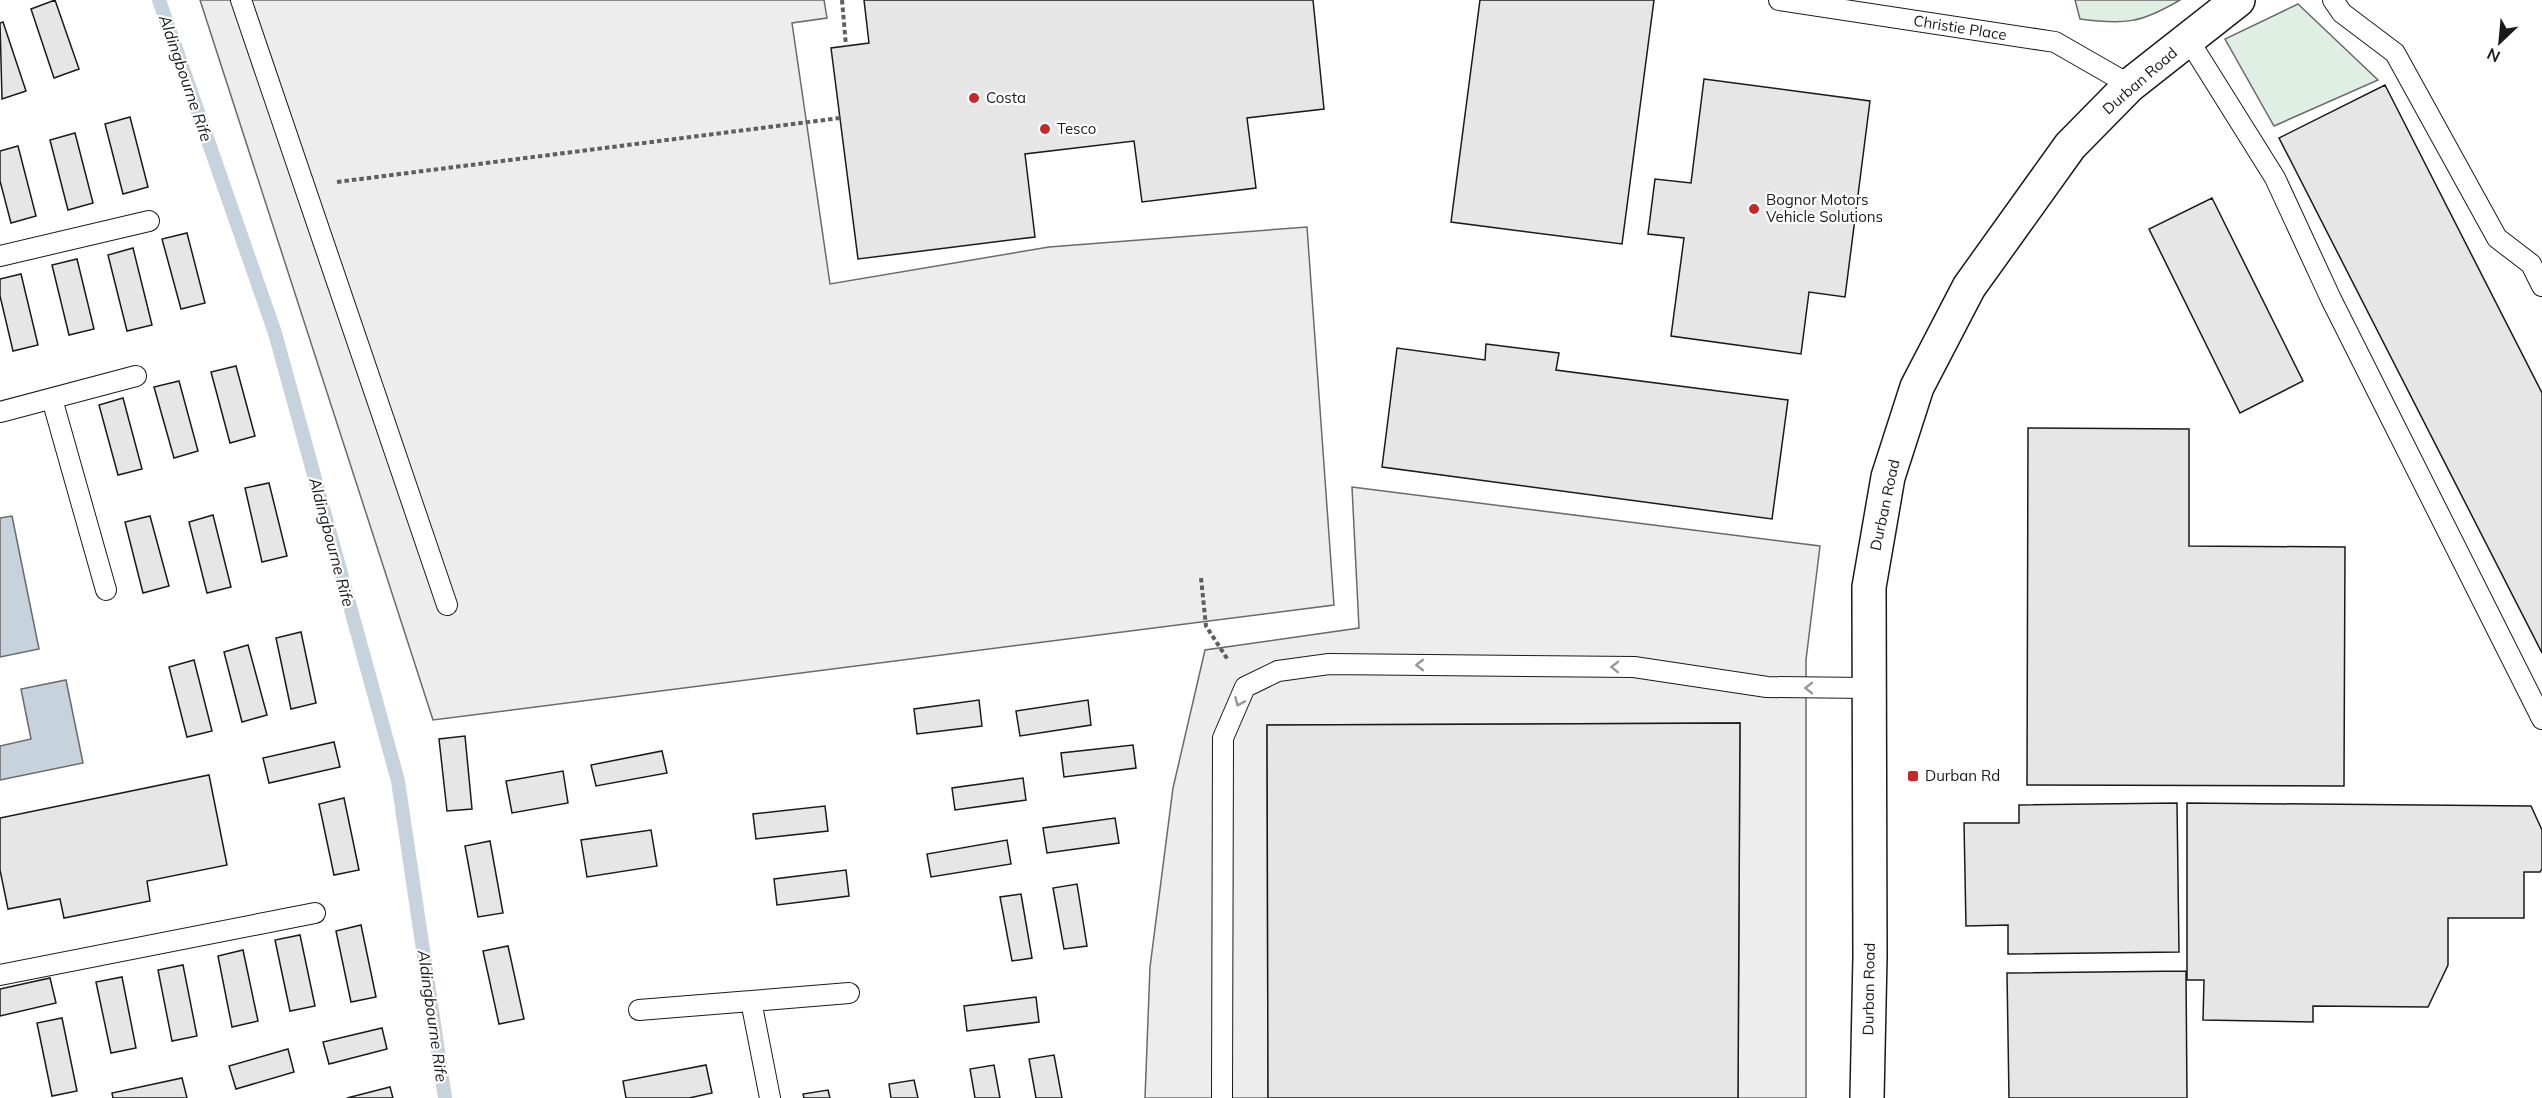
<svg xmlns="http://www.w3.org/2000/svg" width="2542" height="1098" viewBox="0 0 2542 1098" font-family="Mulish,sans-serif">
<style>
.green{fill:#e0efe3;stroke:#6a6a6a;stroke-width:1.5}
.parking{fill:#ededed;stroke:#6a6a6a;stroke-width:1.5}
.water{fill:#c6d2dc;stroke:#6a6a6a;stroke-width:1.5}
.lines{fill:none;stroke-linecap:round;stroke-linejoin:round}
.stream{stroke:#c6d2dc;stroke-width:14}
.building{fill:#e6e6e6;stroke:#1a1a1a;stroke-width:1.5}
.service-casing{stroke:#1a1a1a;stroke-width:22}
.minor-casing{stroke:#1a1a1a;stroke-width:36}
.path{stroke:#5f5f5f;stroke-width:4;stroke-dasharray:4.5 3;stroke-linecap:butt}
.service{stroke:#fff;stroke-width:20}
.minor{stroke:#fff;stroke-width:33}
.oneway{stroke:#989898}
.poi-dot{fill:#c62828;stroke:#fff;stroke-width:2}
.labels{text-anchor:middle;stroke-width:4.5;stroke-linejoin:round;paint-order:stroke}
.street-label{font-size:15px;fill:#1a1a1a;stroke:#fff}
.poi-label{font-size:15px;fill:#1a1a1a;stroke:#fff;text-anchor:start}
.water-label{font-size:16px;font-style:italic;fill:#1a1a1a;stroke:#fff}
</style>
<rect width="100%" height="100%" fill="#fff"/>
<!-- green -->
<path class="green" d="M2075 0H2180C2141 23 2125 25 2080 19Z
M2298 4 2378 80 2274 126 2225 39Z"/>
<!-- parking -->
<path class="parking" d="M200 0H824L827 18 792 23 830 284 1049 247 1307 227 1334 605 433 720Z
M1352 487 1820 546 1806 660V1098H1738L1740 723 1267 725 1268 1098H1145L1150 967 1173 788 1205 650 1359 628Z"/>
<!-- water -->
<path class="water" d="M12 516 39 649 0 657V518Z
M66 680 83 763 0 780V746L31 739 21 689Z"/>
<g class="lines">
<!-- stream -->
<path class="stream" d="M159 0 275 333 398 781 445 1098"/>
</g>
<!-- building -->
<path class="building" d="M55 0 79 69 54 78 31 9Z
M864 0H1313L1324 109 1247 118 1256 188 1142 202 1134 141 1025 154 1035 237 858 259 831 48 869 43Z
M1480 0H1654L1622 244 1451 222Z
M3 22 26 91 2 99 0 23Z
M1704 79 1870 101 1845 297 1809 292 1801 354 1671 336 1684 238 1648 234 1655 179 1691 183Z
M2385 85 2542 393V653L2279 138Z
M130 117 148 187 123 194 105 124Z
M75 133 93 203 68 210 50 140Z
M18 146 36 216 11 223 0 181V151Z
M2212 198 2303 381 2240 413 2149 229Z
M187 233 205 303 181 309 162 239Z
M133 248 152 325 127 331 108 255Z
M77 259 94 329 69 335 52 265Z
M21 274 38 345 13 351 0 296V279Z
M1486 344 1559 353 1556 370 1788 400 1772 519 1382 467 1397 348 1485 360Z
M236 366 255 436 230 443 211 372Z
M179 381 198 451 174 458 154 387Z
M123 398 142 469 118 475 99 405Z
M2028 428 2189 429V546L2345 547 2344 786 2027 785Z
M269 483 287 556 262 562 245 488Z
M213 515 231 587 207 593 189 522Z
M150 516 169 586 143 593 125 522Z
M301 632 316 703 291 709 276 638Z
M248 645 267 715 242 722 224 652Z
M194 660 212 731 187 737 169 667Z
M979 700 982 726 917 734 914 709Z
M1088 700 1091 725 1020 736 1016 711Z
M1740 723 1738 1098H1268L1267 725Z
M465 736 472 809 447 811 439 739Z
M334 742 340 767 269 783 263 758Z
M1133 745 1136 768 1064 777 1061 753Z
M662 751 667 773 596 786 591 765Z
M563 771 568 803 512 813 506 781Z
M209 775 227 865 147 881 150 901 64 918 60 899 8 909 0 870V818Z
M1023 778 1026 800 955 810 952 788Z
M344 798 359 870 334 875 319 804Z
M2177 803 2179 952 2008 954V925L1966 926 1964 823H2019V805Z
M2187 803 2531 806 2542 830V869L2540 872H2524V918H2448V965L2428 1007 2313 1006V1022L2203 1020 2204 980H2187Z
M825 806 828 831 756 839 753 814Z
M1115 818 1119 843 1047 853 1043 828Z
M651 830 657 866 587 877 581 840Z
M1007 840 1011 864 931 877 927 854Z
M490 841 503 913 478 917 465 846Z
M846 870 849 896 777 905 774 879Z
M1077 884 1087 946 1064 949 1053 888Z
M1021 894 1032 958 1012 961 1000 897Z
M361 925 376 997 351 1002 336 931Z
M300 935 315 1006 290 1011 275 940Z
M508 946 524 1019 499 1024 483 951Z
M243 950 258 1021 232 1027 218 956Z
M183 965 197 1036 172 1041 158 970Z
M2186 971 2187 1098H2009L2007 973Z
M122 977 136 1048 111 1053 96 982Z
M50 978 56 1003 0 1016V989Z
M1036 997 1039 1022 967 1031 964 1006Z
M62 1018 77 1091 52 1096 37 1023Z
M382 1028 387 1049 329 1064 323 1042Z
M288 1049 294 1072 236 1089 229 1066Z
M1054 1055 1062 1098H1036L1029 1059Z
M706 1065 712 1093 689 1098H626L623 1081Z
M994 1065 1000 1098H975L970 1069Z
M182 1078 187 1098H113L112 1093Z
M914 1080 918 1098H891L889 1084Z
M390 1087 393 1098H347Z
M828 1090 830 1098H804L803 1094Z"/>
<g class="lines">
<!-- service casing -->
<g class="service-casing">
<path id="service" d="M241 0 447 605
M1779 0 2055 42 2130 85
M2333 0 2342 13 2395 53 2497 238 2531 264 2542 286
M2188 39 2275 178 2331 299 2542 719
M0 256 149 221
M52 399 106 590
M0 412 136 376
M0 975 315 913
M751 1001 849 993
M639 1010 751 1001 770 1098
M1222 1098 1223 738 1245 687 1278 671 1329 664 1634 667 1767 687 1867 688"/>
</g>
<!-- minor casing -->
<g class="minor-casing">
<path id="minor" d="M1867 1098 1870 957 1869 587 1888 477 1917 387 1969 287 2070 146 2130 85 2238 0"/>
</g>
<!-- path -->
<path class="path" d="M842 0 846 46
M337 182 840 118
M1201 578 1206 626 1228 660"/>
<!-- service -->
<use href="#service" class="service"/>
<!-- minor -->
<use href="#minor" class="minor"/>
</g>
<!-- one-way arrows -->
<defs><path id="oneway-chevron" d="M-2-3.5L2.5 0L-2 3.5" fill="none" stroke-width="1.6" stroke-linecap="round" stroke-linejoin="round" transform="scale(1.5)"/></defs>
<g class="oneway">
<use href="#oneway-chevron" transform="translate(1420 665) rotate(-180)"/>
<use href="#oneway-chevron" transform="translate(1615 667) rotate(-179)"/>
<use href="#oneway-chevron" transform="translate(1809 688) rotate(-180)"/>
<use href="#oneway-chevron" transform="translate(1239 702) rotate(114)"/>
</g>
<!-- markers -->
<g class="poi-dot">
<circle cx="974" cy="98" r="6"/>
<circle cx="1045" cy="129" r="6"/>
<circle cx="1754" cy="209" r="6"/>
<rect x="1907" y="770" width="12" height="12" rx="3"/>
</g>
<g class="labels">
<!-- street labels -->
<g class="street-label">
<text transform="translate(1960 28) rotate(9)" y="5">Christie Place</text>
<text transform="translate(2140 81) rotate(-41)" y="5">Durban Road</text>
<text transform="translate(1885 505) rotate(-78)" y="5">Durban Road</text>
<text transform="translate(1869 989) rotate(-89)" y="5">Durban Road</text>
</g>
<!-- poi labels -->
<g class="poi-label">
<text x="986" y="103">Costa</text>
<text x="1057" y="134">Tesco</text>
<text x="1766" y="205">Bognor Motors<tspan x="1766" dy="17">Vehicle Solutions</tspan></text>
<text x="1925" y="781">Durban Rd</text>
</g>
<!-- water labels -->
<g class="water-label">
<text transform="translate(186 78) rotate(71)" y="6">Aldingbourne Rife</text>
<text transform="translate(332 542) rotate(75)" y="6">Aldingbourne Rife</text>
<text transform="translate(433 1016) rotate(82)" y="6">Aldingbourne Rife</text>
</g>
</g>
<!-- north arrow -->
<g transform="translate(2500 42) rotate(206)" stroke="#ffffff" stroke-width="4.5" paint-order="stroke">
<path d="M0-4.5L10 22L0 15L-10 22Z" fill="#1a1a1a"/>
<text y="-9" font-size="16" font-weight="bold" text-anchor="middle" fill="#1a1a1a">N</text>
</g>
</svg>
